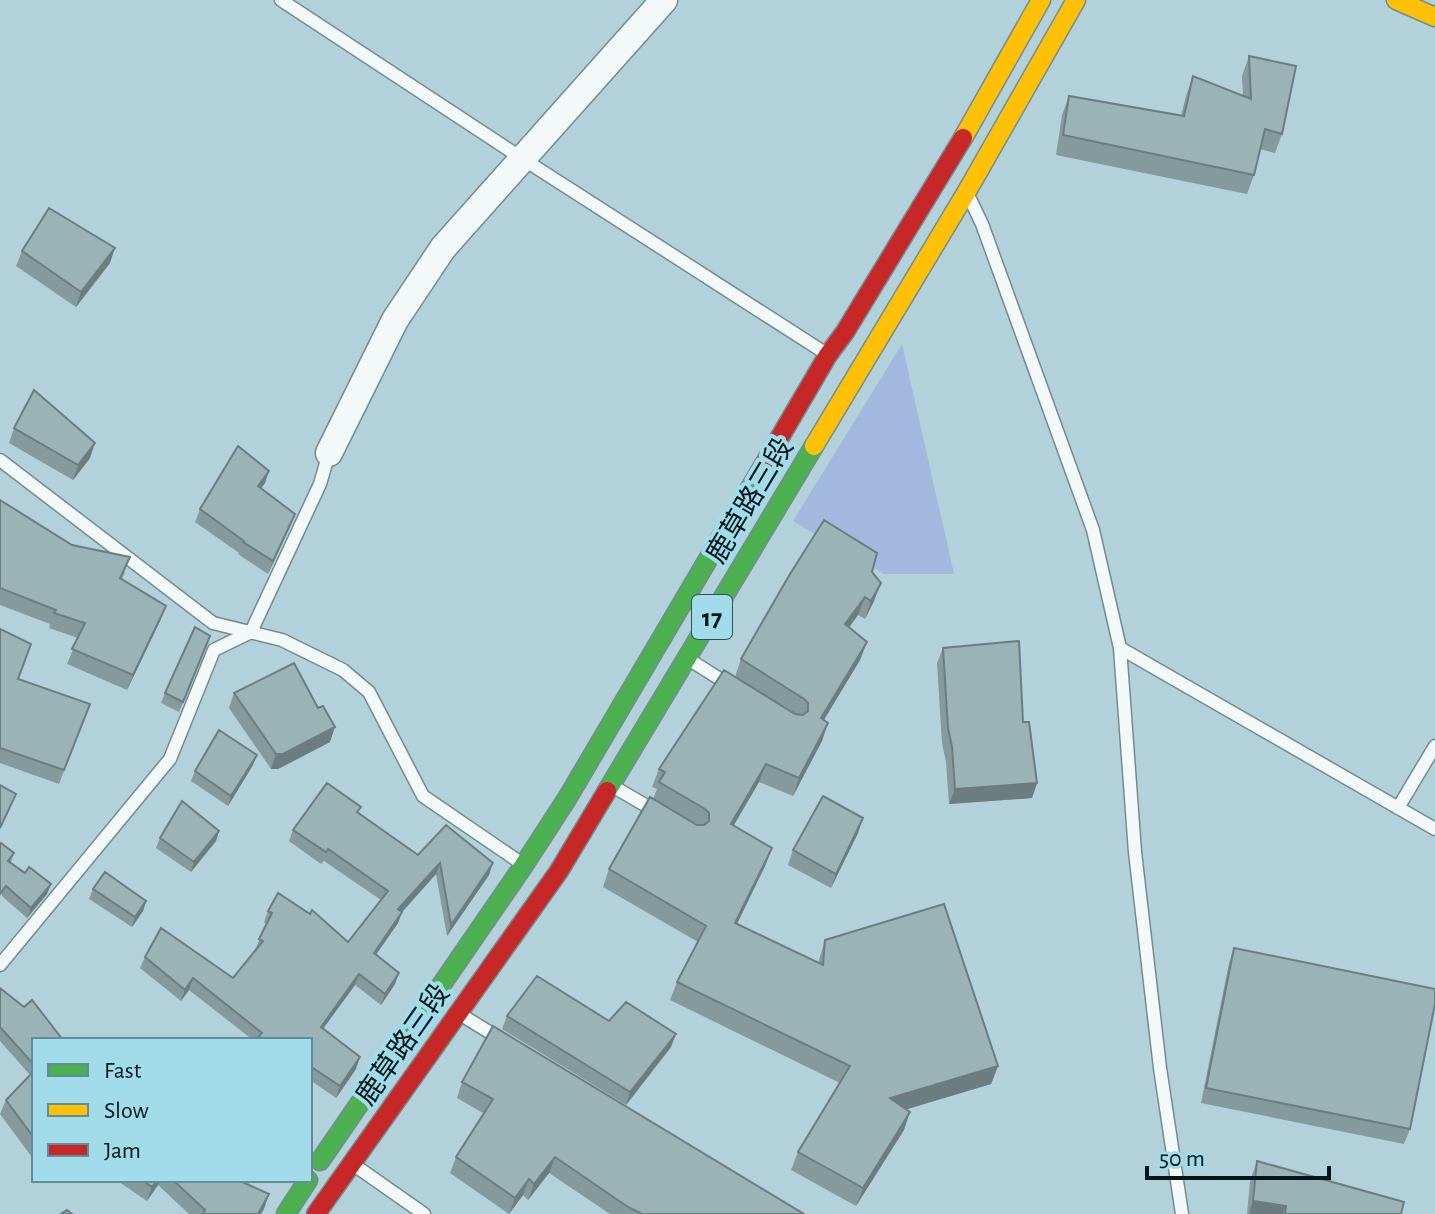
<svg xmlns="http://www.w3.org/2000/svg" width="1435" height="1214" viewBox="0 0 1435 1214" font-family="'Alegreya Sans','Noto Sans TC',sans-serif">
<style>
.green{fill:#a3b8de}
.lines{fill:none;stroke-linecap:round;stroke-linejoin:round}
.lane-casing{stroke:#738c92;stroke-width:15}
.street-casing{stroke:#738c92;stroke-width:29}
.fast-casing{stroke:#738c92;stroke-width:21}
.slow-casing{stroke:#738c92;stroke-width:21}
.jam-casing{stroke:#738c92;stroke-width:21}
.lane{stroke:#f3f8f9;stroke-width:12}
.street{stroke:#f3f8f9;stroke-width:26}
.fast{stroke:#4caf50;stroke-width:18}
.slow{stroke:#ffc107;stroke-width:18}
.jam{stroke:#c62828;stroke-width:18}
.wall{fill:#849a9d}
.shaded-wall{fill:#6c7d80}
.building{fill:#9ab3b7;stroke:#6c7d80;stroke-width:2}
.labels{text-anchor:middle;stroke-width:8;stroke-linejoin:round;paint-order:stroke}
.shield{fill:#a2dbea;stroke:#315159;stroke-width:2}
.shield-label{font-size:26px;font-weight:bold;fill:#01161b}
.street-label{font-size:28px;fill:#01161b;stroke:#a2dbea}
</style>
<rect width="100%" height="100%" fill="#b2d1da"/>
<!-- green -->
<path class="green" d="M902 344 954 574H884L793 521Z"/>
<g class="lines">
<!-- lane casing -->
<g class="lane-casing">
<path id="lane" d="M281 0 523 159 822 351
M970 199 982 224 1093 530 1120 648 1135 852 1160 1068 1182 1214
M0 460 213 623 282 640 343 670 369 692 423 796 518 861
M1120 648 1435 829
M693 662 731 686
M614 787 657 812
M1398 808 1435 746
M0 965 170 759 214 650 251 632 320 484 329 453
M463 1016 502 1040
M357 1167 424 1214"/>
</g>
<!-- street casing -->
<g class="street-casing">
<path id="street" d="M329 453 395 320 443 248 664 0"/>
</g>
<!-- fast casing -->
<g class="fast-casing">
<path id="fast" d="M607 791 814 446
M320 1161 524 865 568 797 759 473
M286 1214 308 1180"/>
</g>
<!-- slow casing -->
<g class="slow-casing">
<path id="slow" d="M1396 0 1435 17
M963 138 1041 0
M814 446 966 193 1076 0"/>
</g>
<!-- jam casing -->
<g class="jam-casing">
<path id="jam" d="M759 473 828 355 845 332 963 138
M316 1214 559 871 607 791"/>
</g>
<!-- lane -->
<use href="#lane" class="lane"/>
<!-- street -->
<use href="#street" class="street"/>
<!-- fast -->
<use href="#fast" class="fast"/>
<!-- slow -->
<use href="#slow" class="slow"/>
<!-- jam -->
<use href="#jam" class="jam"/>
</g>
<!-- wall -->
<path class="wall" d="M1249 56 1282 134 1275 153 1260 149 1254 175 1247 194 1056 155 1062 115 1069 96 1181 116 1186 96 1193 76 1243 96 1242 76Z
M22 251 110 263 76 307 16 266Z
M14 428 90 458 73 480 9 443Z
M265 483 261 488 295 514 268 574 238 554 239 553 195 522 200 509Z
M0 500 72 545 125 572 122 579 166 606 160 621 127 690 67 664 78 638 49 628 50 624 0 605Z
M872 572 874 601 865 619 858 615 849 628 860 660 824 720 822 741 793 796 759 782 734 825 772 848 765 866 737 924 818 963 825 940 998 1066 991 1084 907 1109 904 1130 856 1206 791 1170 798 1152 840 1083 670 1000 677 982 698 942 603 887 609 869 653 799 657 789 652 787 659 769 735 677 741 659Z
M0 629 18 679 90 704 59 784 0 763Z
M210 636 179 712 161 703 165 693Z
M943 648 1023 722 1037 783 1032 798 949 804 946 762 942 743 937 663Z
M234 693 318 708 330 742 278 769H271L229 708Z
M253 765 228 806 191 781 195 771Z
M358 813 418 855 489 875 447 936 436 874 402 912 398 923 376 955 395 984 381 1005 355 985 323 1029 356 1069 336 1098 310 1080V1040H253L189 990 181 1001 140 968 145 957 233 978 255 950 266 924 264 922 268 911 348 942 381 900 324 861 321 864 289 841 293 830Z
M219 831 216 841 191 872 156 848 160 838Z
M858 833 831 888 788 865 793 850Z
M0 844 14 853 11 862 25 873 51 884 47 894 27 918 2 896Z
M93 889 146 901 143 911 132 927 89 899Z
M1234 948 1410 1129 1404 1144 1201 1103 1229 963Z
M0 988 34 1040V1160L0 1114 6 1100 30 1075 0 1041Z
M507 1016 609 1021 671 1047 626 1105 502 1029Z
M462 1082 804 1214H610L549 1173 528 1200 523 1195 509 1214 450 1173 456 1157 483 1113 457 1098Z
M1257 1161 1401 1214H1247L1250 1181Z
M116 1180H238L269 1194 261 1214H189L158 1185 147 1201Z"/>
<!-- shaded-wall -->
<path class="shaded-wall" d="M115 248 110 263 76 307 81 292Z
M95 443 90 458 73 480 78 465Z
M269 471 265 483 254 498 258 486Z
M295 514 290 526 268 574 273 561Z
M881 583 874 601 865 619 871 601Z
M865 597 858 615 838 642 845 624Z
M166 606 160 621 127 690 133 675Z
M867 642 860 660 814 736 821 718Z
M828 723 822 741 793 796 799 778Z
M335 727 330 742 278 769H271L276 754Z
M257 755 253 765 228 806 231 796Z
M766 764 759 782 724 842 731 824Z
M1037 783 1032 798 949 804 955 789Z
M863 818 858 833 831 888 836 874Z
M219 831 216 841 191 872 194 862Z
M772 848 765 866 728 942 735 923Z
M440 863 436 874 402 912 398 923 369 964 374 953 398 909Z
M493 863 489 875 447 936 451 925Z
M51 884 47 894 27 918 31 908Z
M146 901 143 911 132 927 135 917Z
M399 973 395 984 381 1005 385 994Z
M359 974 355 985 316 1038 321 1027Z
M193 978 189 990 181 1001 185 990Z
M676 1034 671 1047 626 1105 630 1092Z
M360 1057 356 1069 336 1098 340 1086Z
M998 1066 991 1084 884 1116 890 1098Z
M910 1112 904 1130 856 1206 863 1188Z
M555 1157 549 1173 528 1200 534 1184Z
M529 1179 523 1195 509 1214 515 1198Z
M157 1180H160L158 1185 147 1201 152 1187Z
M269 1194 264 1209 261 1214H258Z
M1253 1201 1286 1206 1283 1214H1249Z"/>
<!-- building -->
<path class="building" d="M1249 56 1296 66 1282 134 1265 129 1254 175 1063 135 1069 96 1184 116 1193 76 1251 99Z
M49 208 115 248 81 292 22 251Z
M34 390 95 443 78 465 14 428Z
M238 446 269 471 258 486 295 514 273 561 243 542 244 541 200 509Z
M0 500 72 545 130 557 120 578 166 606 133 675 72 649 85 623 54 613 56 610 0 588Z
M824 520 877 553 872 572 881 583 871 601 865 597 845 624 867 642 821 718 828 723 799 778 766 764 731 824 772 848 735 923 823 965 825 940 944 904 998 1066 890 1098 910 1112 863 1188 798 1152 850 1066 677 982 706 926 609 869 650 797 697 825H704L709 821V813L705 809 659 782 665 772 659 769 724 670 795 714 803 715 808 711V703L804 699 741 659 790 574Z
M195 627 210 636 183 702 165 693Z
M0 629 31 644 18 679 90 704 64 770 0 748Z
M1019 641 1023 722H1029L1037 783 955 789 952 747 948 728 943 648Z
M294 663 318 708 323 706 335 727 283 754H276L234 693Z
M219 730 257 755 231 796 195 771Z
M327 783 361 807 357 812 418 855 446 825 493 863 451 925 440 863 398 909 402 912 374 953 399 973 385 994 359 974 321 1027 360 1057 340 1086 310 1066V1040H256L262 1033 193 978 185 990 145 957 161 928 233 978 263 941 259 939 272 913 268 911 278 893 310 914 312 910 348 942 388 891 328 849 326 852 293 830Z
M0 785 16 794 0 828Z
M823 796 863 818 836 874 793 850Z
M182 801 219 831 194 862 160 838Z
M1 843 14 853 8 861 25 873 29 867 51 884 31 908 6 886 0 894V844Z
M105 872 146 901 135 917 93 889Z
M1234 948 1435 989V1004L1410 1129 1206 1088Z
M537 976 609 1021 626 1002 676 1034 630 1092 507 1016Z
M0 988 24 1007 32 1000 63 1040H34V1065L0 1027Z
M493 1026 804 1214H642L628 1207 555 1157 534 1184 529 1179 515 1198 456 1157 493 1099 462 1082Z
M34 1071V1138L6 1100Z
M1257 1161 1404 1202 1401 1214H1285L1286 1206 1253 1201Z
M142 1180H157L152 1187Z
M173 1180H238L269 1194 258 1214H203L205 1210Z
M67 1210 72 1214H61Z"/>
<g class="labels">
<!-- shield labels -->
<rect class="shield" x="692" y="595" width="40" height="44" rx="6"/>
<g class="shield-label">
<text x="712" y="626">17</text>
</g>
<!-- street labels -->
<g class="street-label">
<text transform="translate(749 500) rotate(-59)" y="10">鹿草路三段</text>
<text transform="translate(402 1044) rotate(-55)" y="10">鹿草路三段</text>
</g>
</g>
<!-- legend -->
<rect x="32" y="1038" width="280" height="144" fill="#a2dbea" stroke="#628c97" stroke-width="2"/>
<rect x="48" y="1064" width="40" height="12" fill="#4caf50" stroke="#628c97" stroke-width="2"/>
<text x="104" y="1078" font-size="24" fill="#01161b">Fast</text>
<rect x="48" y="1104" width="40" height="12" fill="#ffc107" stroke="#628c97" stroke-width="2"/>
<text x="104" y="1118" font-size="24" fill="#01161b">Slow</text>
<rect x="48" y="1144" width="40" height="12" fill="#c62828" stroke="#628c97" stroke-width="2"/>
<text x="104" y="1158" font-size="24" fill="#01161b">Jam</text>
<!-- scale -->
<path d="M1147 1166v12h182v-12" fill="none" stroke="#01161b" stroke-width="4"/>
<text x="1159" y="1166" font-size="24" fill="#01161b" stroke="#a2dbea" stroke-width="6" paint-order="stroke">50 m</text>
</svg>
